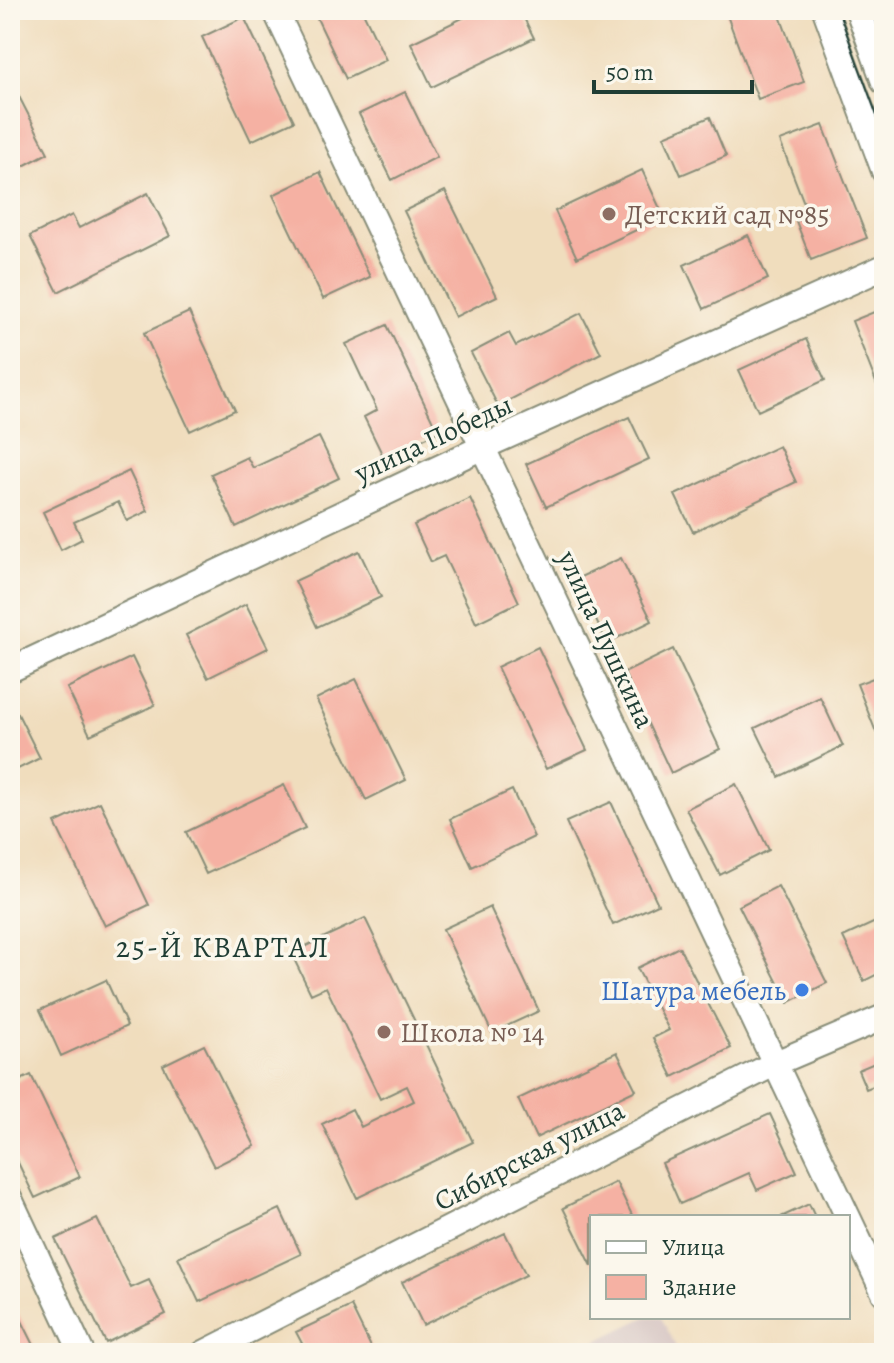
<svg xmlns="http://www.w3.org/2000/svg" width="894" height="1363" viewBox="0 0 894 1363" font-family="Alegreya,serif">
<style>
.industrial{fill:#d1bfbe}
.building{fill:#f5b1a3}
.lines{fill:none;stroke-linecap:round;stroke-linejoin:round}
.street-casing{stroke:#888d78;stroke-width:28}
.street{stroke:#fff;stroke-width:24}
.tram{stroke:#1f3d34;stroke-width:2}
.education-dot{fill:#8d6e63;stroke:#fbf7ec;stroke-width:3}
.shop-dot{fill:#3f7fe0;stroke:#fbf7ec;stroke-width:3}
.labels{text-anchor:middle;stroke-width:7;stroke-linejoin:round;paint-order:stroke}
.education-label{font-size:28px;fill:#785e54;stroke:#fbf7ec;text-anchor:start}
.street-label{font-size:28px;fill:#1f3d34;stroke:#fbf7ec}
.shop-label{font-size:28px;fill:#366cbe;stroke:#fbf7ec;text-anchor:end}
.neighbourhood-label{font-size:30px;letter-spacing:2px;fill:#1f3d34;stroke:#fbf7ec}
</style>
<rect width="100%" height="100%" fill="#fbf7ec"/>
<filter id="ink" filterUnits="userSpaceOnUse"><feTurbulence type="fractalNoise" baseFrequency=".0125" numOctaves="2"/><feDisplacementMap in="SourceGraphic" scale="16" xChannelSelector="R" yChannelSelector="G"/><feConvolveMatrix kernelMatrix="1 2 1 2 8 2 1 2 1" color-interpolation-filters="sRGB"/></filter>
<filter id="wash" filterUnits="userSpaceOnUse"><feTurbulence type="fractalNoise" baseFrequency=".006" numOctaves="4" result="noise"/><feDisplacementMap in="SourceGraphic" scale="32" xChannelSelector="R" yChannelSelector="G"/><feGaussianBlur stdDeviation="1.8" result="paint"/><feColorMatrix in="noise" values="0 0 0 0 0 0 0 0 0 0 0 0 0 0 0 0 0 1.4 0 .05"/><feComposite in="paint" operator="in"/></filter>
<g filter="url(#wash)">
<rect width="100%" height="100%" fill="#f0ddbd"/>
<!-- industrial -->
<path class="industrial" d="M646 1317H661L679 1353H572Z"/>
<g id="blocks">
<!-- building -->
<path class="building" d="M313 10H362L386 60 346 79Z
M479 10H520L534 38 432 87 411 43Z
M725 10H778L804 82 758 99Z
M244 17 294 121 251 141 202 37Z
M10 79 48 153 10 173Z
M405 92 437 157 392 180 359 114Z
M710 117 726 156 681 175 664 136Z
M823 125 867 238 811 260 796 221 809 216 780 141Z
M642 170 664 217 577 258 555 211Z
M320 172 370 277 323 299 273 195Z
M445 191 497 296 455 317 404 211Z
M148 193 170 236 58 292 30 236 72 215 79 228Z
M748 235 768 279 704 309 684 265Z
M884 308V403L852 321Z
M189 312 235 410 190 431 144 333Z
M581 313 601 353 498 406 471 353 509 333 516 346Z
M387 325 438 432 384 458 364 417 377 410 346 344Z
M806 339 825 380 758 411 739 370Z
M629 417 649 459 546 507 526 464Z
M319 437 339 478 236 527 211 474 247 457 253 468Z
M779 446 796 482 693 532 675 495Z
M129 471 148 511 127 521 118 502 74 522 82 539 61 550 43 512Z
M470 498 519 602 476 623 444 556 431 562 414 525Z
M359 551 381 597 317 627 295 581Z
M621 558 652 621 607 643 576 579Z
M246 604 268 648 208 678 186 635Z
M538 647 587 750 546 769 497 667Z
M673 649 720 749 671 773 624 673Z
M132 657 155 705 90 735 67 688Z
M884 674V729L876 732 857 684Z
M356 679 406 780 366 800 316 699Z
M820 697 843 746 779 777 755 728Z
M17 712 40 758 10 773V715Z
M736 784 769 850 720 875 686 809Z
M284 785 305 828 206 874 186 832Z
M512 790 534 837 472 867 450 819Z
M100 802 149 905 105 926 55 823Z
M611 802 658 904 613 925 566 822Z
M778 886 827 983 788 1003 739 906Z
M490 907 539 1011 492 1033 443 929Z
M365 918 473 1142 357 1198 322 1124 352 1109 361 1127 414 1101 407 1086 380 1099 326 987 311 994 291 953Z
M884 918V971L864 981 843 937Z
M679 947 731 1048 673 1077 653 1038 669 1030 637 968Z
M106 980 127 1026 61 1056 40 1010Z
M204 1045 255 1146 214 1167 163 1065Z
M617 1052 636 1090 536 1138 518 1099Z
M884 1059V1082L866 1089 858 1070Z
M31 1075 80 1177 35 1198 10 1146V1085Z
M770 1114 797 1172 757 1190 749 1173 680 1204 662 1163Z
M616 1182 633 1217H592V1266L563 1208Z
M809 1204 815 1217H781Z
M280 1209 301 1254 199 1302 178 1257Z
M97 1219 131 1288 149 1280 166 1314 106 1343 55 1239Z
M505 1233 526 1275 423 1325 402 1282Z
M351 1306 374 1353H307L296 1332Z
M18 1313 38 1353H10V1316Z"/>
</g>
</g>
<g filter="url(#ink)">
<use href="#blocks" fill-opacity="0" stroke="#888d78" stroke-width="2"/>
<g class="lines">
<!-- street casing -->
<g class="street-casing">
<path id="street" d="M275 10 884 1293
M825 10 884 171
M858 10 884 82
M10 670 483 447 884 267
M10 1199 82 1353
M204 1353 776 1063 884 1017"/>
</g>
<!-- street -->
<use href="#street" class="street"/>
<!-- tram -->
<path class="tram" d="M838 10 884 135"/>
</g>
</g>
<!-- markers -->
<g class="education-dot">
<circle cx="609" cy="214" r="8"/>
<circle cx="384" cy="1032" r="8"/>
</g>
<circle class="shop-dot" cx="802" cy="990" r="8"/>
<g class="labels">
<!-- education labels -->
<g class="education-label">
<text x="625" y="224">Детский сад №85</text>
<text x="400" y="1042">Школа № 14</text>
</g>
<!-- street labels -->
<g class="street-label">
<text transform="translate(433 438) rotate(-25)" y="10">улица Победы</text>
<text transform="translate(607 639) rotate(65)" y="10">улица Пушкина</text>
<text transform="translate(529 1155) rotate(-27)" y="10">Сибирская улица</text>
</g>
<!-- shop labels -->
<g class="shop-label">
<text x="786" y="1000">Шатура мебель</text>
</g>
<!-- neighbourhood labels -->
<g class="neighbourhood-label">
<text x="223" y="957">25-Й КВАРТАЛ</text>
</g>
</g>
<!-- margin -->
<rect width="894" height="1363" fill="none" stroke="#fbf7ec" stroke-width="40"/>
<!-- legend -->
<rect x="590" y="1215" width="260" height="104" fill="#fbf7ec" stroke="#a3ada2" stroke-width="2"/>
<rect x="606" y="1241" width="40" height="12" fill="#ffffff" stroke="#a3ada2" stroke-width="2"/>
<text x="662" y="1255" font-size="24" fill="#1f3d34">Улица</text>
<rect x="606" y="1275" width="40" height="24" fill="#f5b1a3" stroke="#a3ada2" stroke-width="2"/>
<text x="662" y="1295" font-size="24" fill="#1f3d34">Здание</text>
<!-- scale -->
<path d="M594 80v12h158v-12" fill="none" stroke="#1f3d34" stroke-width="4"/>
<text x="606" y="80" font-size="24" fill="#1f3d34" stroke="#fbf7ec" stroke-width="6" paint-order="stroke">50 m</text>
</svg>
